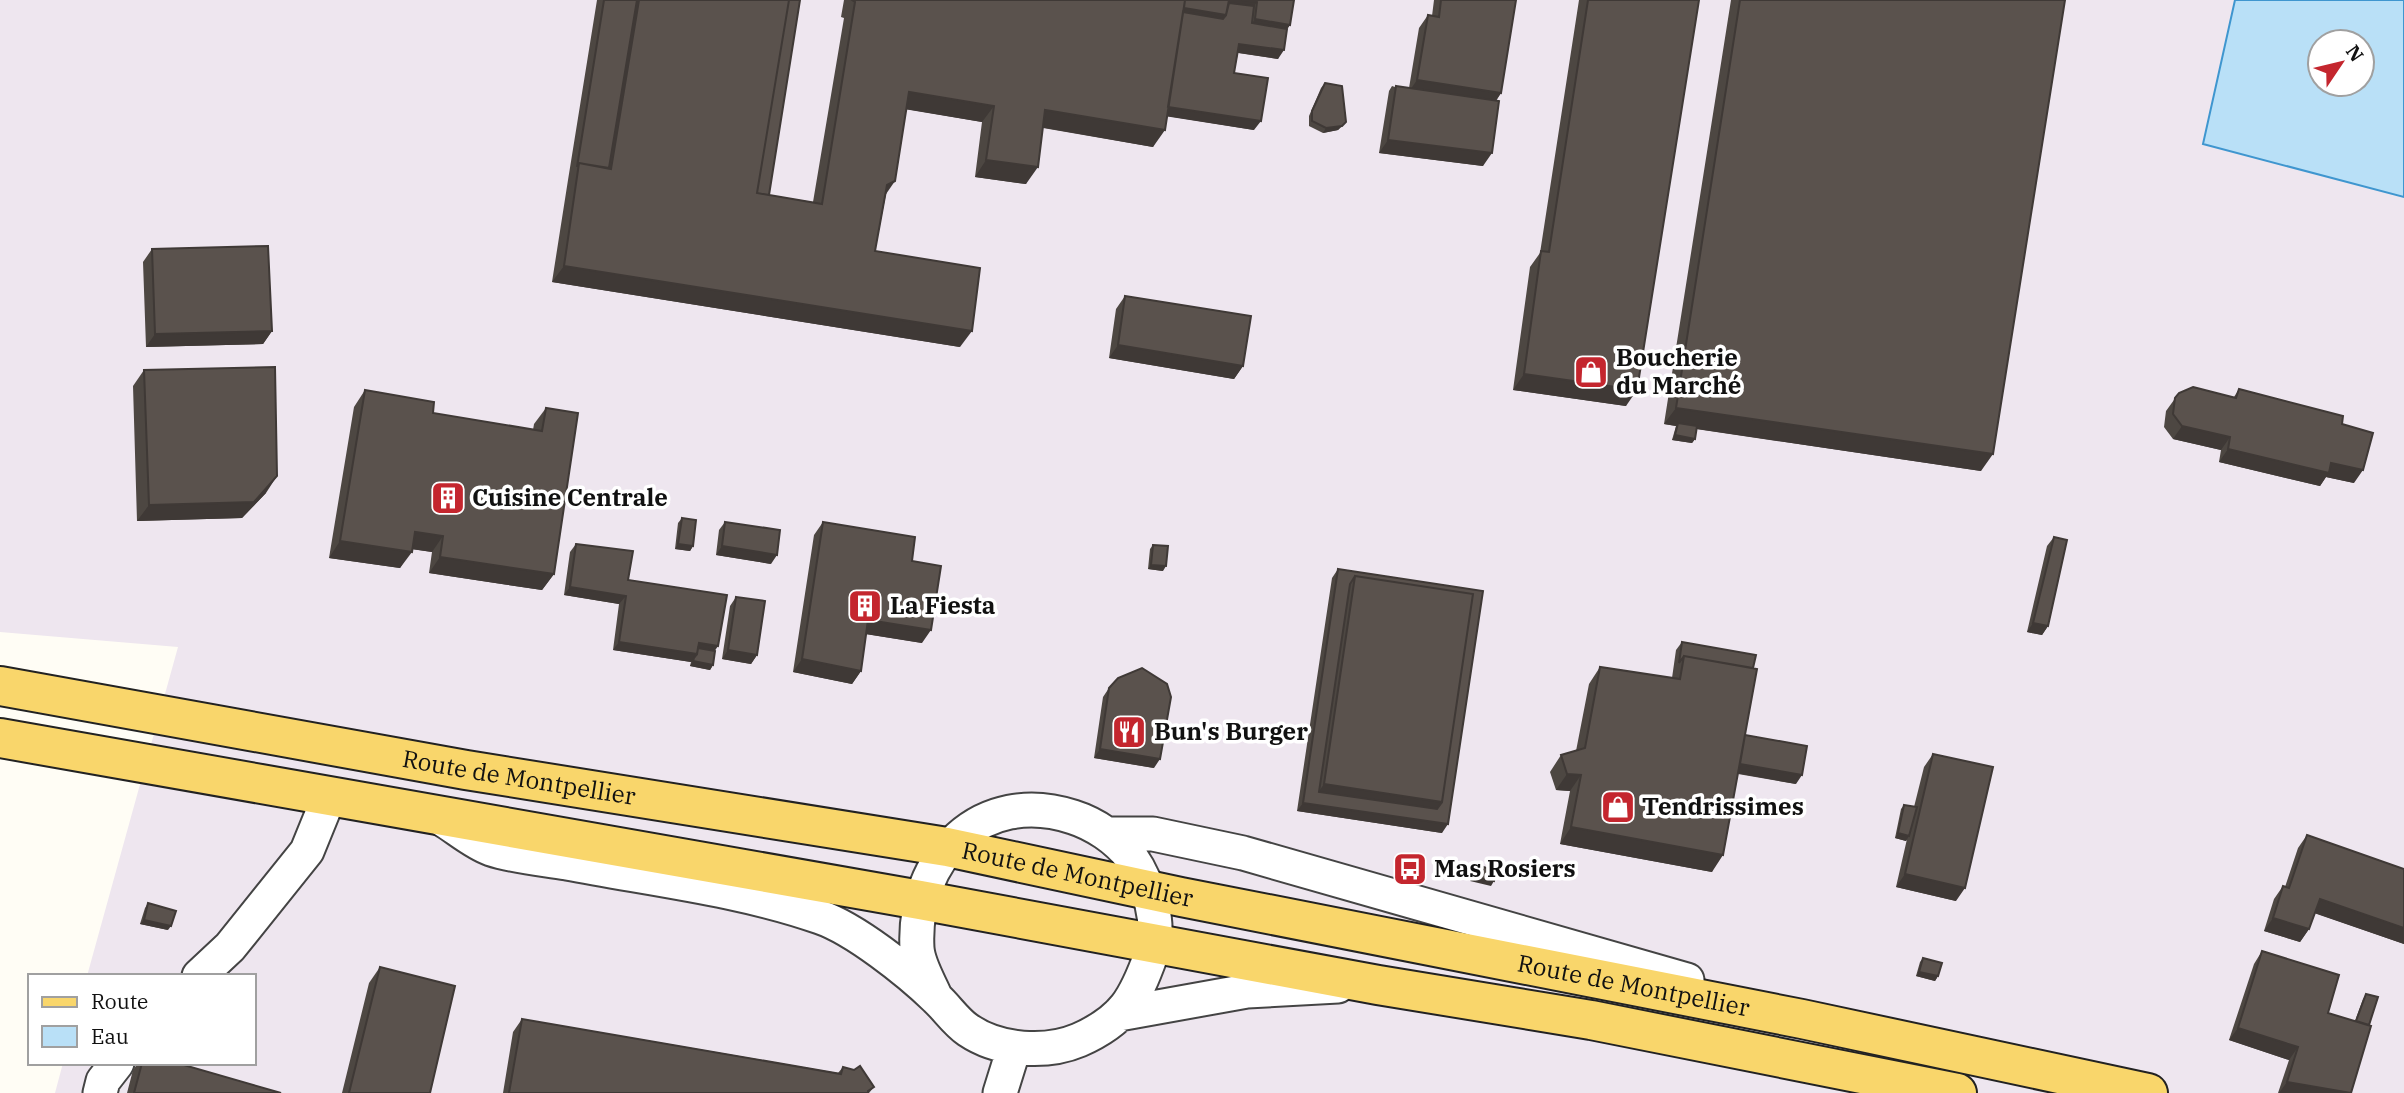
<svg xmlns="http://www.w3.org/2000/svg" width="2404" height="1093" viewBox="0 0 2404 1093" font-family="'IBM Plex Serif',serif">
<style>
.industrial{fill:#eee6ef;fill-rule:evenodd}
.water{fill:#b9e0f7;stroke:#3f96cf;stroke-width:2;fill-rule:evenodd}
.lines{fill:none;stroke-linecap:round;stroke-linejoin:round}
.minor-casing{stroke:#444;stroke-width:37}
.major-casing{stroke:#222;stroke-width:42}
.minor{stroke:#fff;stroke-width:33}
.major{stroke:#f9d66b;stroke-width:38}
.wall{fill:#4d4742}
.shaded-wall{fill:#3f3936}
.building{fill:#5a524d;stroke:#3f3936;stroke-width:2;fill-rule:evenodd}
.labels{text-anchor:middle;stroke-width:7;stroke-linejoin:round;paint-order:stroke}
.poi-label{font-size:24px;font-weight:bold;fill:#111;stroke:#fff;text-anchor:start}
.street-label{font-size:24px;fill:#111;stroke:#fff}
</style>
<rect width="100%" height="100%" fill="#fffdf5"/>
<!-- industrial -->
<path class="industrial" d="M0 0H2404V1093H55L63 1063H254V976H87L178 647 0 632ZM2320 42H2362V84H2320Z"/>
<!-- water -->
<path class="water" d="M2235 0H2404V197L2203 144ZM2320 42H2362V84H2320Z"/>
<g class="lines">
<!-- minor casing -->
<g class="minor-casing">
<path id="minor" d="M442 819C457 828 474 843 491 849 515 857 543 859 567 863 651 879 740 889 820 917 855 929 909 972 936 998 947 1008 956 1022 968 1030 999 1051 1046 1054 1079 1040 1124 1020 1135 999 1151 955 1162 925 1149 883 1131 857 1117 839 1095 824 1073 817 982 787 912 858 917 948 918 964 929 982 935 996
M1108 834H1153L1243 853 1687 980
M199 976 230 947 307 851 329 797
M1119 1014 1247 991 1338 986
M100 1093 103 1081 117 1063
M1000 1093 1014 1048"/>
</g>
<!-- major casing -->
<g class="major-casing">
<g id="major">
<path id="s1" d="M0 686 466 770 947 847 1181 897 1802 1019 2148 1093"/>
<path d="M0 738 920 900 1378 985 1591 1020 1957 1093"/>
</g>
</g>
<!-- minor -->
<use href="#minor" class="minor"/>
<!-- major -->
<use href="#major" class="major"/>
</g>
<!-- wall -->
<path class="wall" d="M597 0H800L769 195 813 202 844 18 841 17 844 0H1294L1290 25 1287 29 1278 59 1238 53 1234 73 1254 130 1167 116 1153 147 1043 128 1026 184 975 177 982 122 906 109 886 194 875 251 960 347 552 282 568 180Z
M1434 0H1516L1501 93 1496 101 1483 166 1379 153 1389 91 1392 86 1395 87 1396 86 1409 88 1419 28 1428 15 1432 16Z
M1579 0H1699L1626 406 1513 390 1530 267 1540 253Z
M1731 0H2065L1981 471 1696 429 1695 439 1692 443 1672 440 1676 426 1664 424Z
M1325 83 1346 122 1338 130 1323 133 1309 126V116L1321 88Z
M152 249 272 331 263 344 146 347 143 262Z
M1125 296 1243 366 1234 379 1109 358 1116 309Z
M144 370 266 493 242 518 137 521 133 386Z
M2239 389 2342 424 2354 483 2326 477 2320 486 2219 462 2221 450 2173 439 2164 427 2166 411 2179 393 2234 397Z
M365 390 433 413 533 430 534 424 546 408 554 574 542 590 429 573 432 552 412 549 400 568 329 558 354 407Z
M682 518 693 546 690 551 675 549 678 523Z
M725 522 771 564 716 555 719 530Z
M823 522 912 561 922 643 866 634 861 671 852 684 793 672 814 535Z
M2054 537 2048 626 2042 635 2027 632 2047 546Z
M576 544 628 580 715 651 713 665 710 670 690 666 691 662 613 650 619 604 564 595 570 552Z
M1153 545 1163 571 1148 569 1150 549Z
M1338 569 1483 591 1442 833 1297 811 1332 578Z
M736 597 757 655 751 664 722 659 730 606Z
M1682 642 1753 668 1745 735 1796 784 1738 774 1712 872 1560 844 1570 791 1556 790 1550 772 1561 755 1576 751 1589 684 1600 667 1672 678 1676 650Z
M1109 688 1154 768 1094 758 1103 697Z
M1933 754 1956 901 1896 887 1907 839 1906 841 1895 838 1901 809 1904 805 1914 807 1924 767Z
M2307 835 2404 869V944L2315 913 2309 929 2300 942 2264 931 2274 899 2283 886 2285 887 2298 848Z
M148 903 168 930 140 924 145 908Z
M2262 951 2328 1013 2355 1021 2363 999 2366 994 2369 1025 2351 1093H2278L2289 1060 2229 1040 2254 964Z
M1923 958 1938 976 1935 981 1916 976 1920 962Z
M380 967 430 1093H342L369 983Z
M522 1019 838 1073 843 1067 854 1070 874 1087 869 1093H503L513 1032Z
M138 1063H177L281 1093H127L133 1070Z"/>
<!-- shaded-wall -->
<path class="shaded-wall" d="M1228 0H1242L1257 2 1248 15 1225 12Z
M1182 8 1226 15 1217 28 1178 21Z
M1255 19 1290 25 1281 38 1246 32Z
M1239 44 1284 50 1278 59 1233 52Z
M1417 80 1501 93 1492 106 1408 93Z
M909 92 994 106 982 122 898 108Z
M1164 106 1261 121 1254 130 1158 115Z
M1045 110 1165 130 1153 147 1034 126Z
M1346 122 1338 130 1323 133 1326 128Z
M1388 140 1492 153 1483 166 1379 153Z
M986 160 1038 167 1026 184 975 177Z
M895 181 884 197 887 185Z
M564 266 972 331 960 347 552 282Z
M272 331 263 344 146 347 155 334Z
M1118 345 1243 366 1234 379 1109 358Z
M1524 374 1637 390 1626 406 1513 390Z
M1676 408 1993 454 1981 471 1677 426 1678 423 1676 426 1664 424Z
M2182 426 2230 437 2221 450 2173 439Z
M1675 435 1695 439 1692 443 1672 440Z
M2228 449 2331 463 2363 470 2354 483 2326 477 2320 486 2219 462Z
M277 476 266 493 242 518 137 521 149 505Z
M415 532 443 536 432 552 404 548Z
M340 541 412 552 400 568 329 558Z
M678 544 693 546 690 551 675 549Z
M722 546 777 555 771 564 716 555Z
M440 557 554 574 542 590 429 573Z
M1151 565 1166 566 1163 571 1148 569Z
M570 587 626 596 619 604 564 595Z
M868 620 931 630 922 643 859 633Z
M2033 623 2048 626 2042 635 2027 632Z
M619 642 697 654 691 662 613 650Z
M699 643 718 646 712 655 695 652Z
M728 650 757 655 751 664 722 659Z
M802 659 861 671 852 684 793 672Z
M693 661 713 665 710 670 690 666Z
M1100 749 1160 759 1154 768 1094 758Z
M1736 764 1802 775 1796 784 1730 772Z
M1567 774 1581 775 1570 791 1556 790Z
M1324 784 1442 802 1431 818 1313 800Z
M1303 803 1448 824 1442 833 1297 811Z
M1571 827 1723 855 1712 872 1560 844Z
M1898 833 1909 836 1906 841 1895 838Z
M1905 874 1965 888 1956 901 1896 887Z
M1473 877 1494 881 1491 886 1470 881Z
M2320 899 2404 928V944L2311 912Z
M2273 918 2309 929 2300 942 2264 931Z
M144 920 171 926 168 930 140 924Z
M1919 972 1938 976 1935 981 1916 976Z
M2238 1028 2298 1047 2289 1060 2229 1040Z
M2287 1082 2349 1093H2279Z"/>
<!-- building -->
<path class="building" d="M604 0H637L609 168 579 163 577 167Z
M639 0H789L757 193 822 204 855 2 852 0H1185L1165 130 1045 110 1038 167 986 160 994 106 909 92 895 181 887 185 875 251 980 268 972 331 564 266 579 163 611 169Z
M789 0H800L769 195 757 193Z
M1185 0H1229L1226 15 1184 8Z
M1242 0H1294L1290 25 1255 19 1257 2Z
M1441 0H1516L1501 93 1417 80 1428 15 1439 17Z
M1588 0H1699L1637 390 1524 374 1541 251 1549 252Z
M1740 0H2065L1993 454 1676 408Z
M1229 3 1254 6 1252 23 1287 29 1284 50 1239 44 1234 73 1268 78 1261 121 1168 107 1183 12 1223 19 1226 15Z
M1325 83 1342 86 1346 122 1342 126 1326 128 1312 121V111Z
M1396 86 1499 101 1492 153 1388 140Z
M268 246 272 331 155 334 152 249Z
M1125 296 1251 316 1243 366 1118 345Z
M275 367 277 476 254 502 149 505 144 370Z
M2193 387 2236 398 2239 389 2343 416 2342 424 2373 433 2363 470 2331 463 2329 473 2228 449 2230 437 2182 426 2173 414 2175 398 2179 393Z
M365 390 434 402 433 413 542 431 546 408 578 413 554 574 440 557 443 536 415 532 412 552 340 541Z
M1678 423 1697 426 1695 439 1675 435Z
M682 518 696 520 693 546 678 544Z
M725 522 780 530 777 555 722 546Z
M823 522 915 537 912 561 941 566 931 630 868 620 861 671 802 659Z
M2054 537 2067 540 2048 626 2033 623Z
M576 544 633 551 628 580 727 595 718 646 699 643 697 654 619 642 626 596 570 587Z
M1153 545 1168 546 1166 566 1151 565Z
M1338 569 1483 591 1448 824 1303 803ZM1355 576 1473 594 1442 802 1437 809 1319 792 1350 584Z
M1355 576 1473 594 1442 802 1324 784Z
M736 597 765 601 757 655 728 650Z
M1682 642 1756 655 1753 668 1684 656 1679 663Z
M698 648 715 651 713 665 693 661 694 658 697 654Z
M1684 656 1757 669 1723 855 1571 827 1581 775 1567 774 1561 755 1585 748 1600 667 1680 679Z
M1142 668 1167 684 1171 697 1160 759 1100 749 1109 688 1118 678Z
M1745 735 1807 746 1802 775 1740 764Z
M1933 754 1993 767 1965 888 1905 874Z
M1904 805 1917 807 1909 836 1898 833Z
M2307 835 2404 869V928L2320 899 2309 929 2273 918 2283 886 2289 888Z
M1477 865 1496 871 1494 881 1473 877Z
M148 903 176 911 171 926 144 920Z
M2262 951 2339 975 2328 1013 2371 1026 2351 1093 2287 1082 2298 1047 2238 1028Z
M1923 958 1942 963 1938 976 1919 972Z
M380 967 455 986 430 1093H349Z
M2366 994 2378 997 2369 1025 2356 1021Z
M522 1019 841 1074 843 1067 854 1070 860 1066 874 1087 868 1091V1093H509Z
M142 1063H177L281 1093H134Z"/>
<!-- icons -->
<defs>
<g id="shop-square" transform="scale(1.75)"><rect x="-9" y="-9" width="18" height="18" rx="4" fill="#c4262e" stroke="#fff"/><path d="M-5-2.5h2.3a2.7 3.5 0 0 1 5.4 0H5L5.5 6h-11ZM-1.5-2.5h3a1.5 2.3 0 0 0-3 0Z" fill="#fff"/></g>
<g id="building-square" transform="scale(1.75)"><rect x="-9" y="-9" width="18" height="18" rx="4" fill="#c4262e" stroke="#fff"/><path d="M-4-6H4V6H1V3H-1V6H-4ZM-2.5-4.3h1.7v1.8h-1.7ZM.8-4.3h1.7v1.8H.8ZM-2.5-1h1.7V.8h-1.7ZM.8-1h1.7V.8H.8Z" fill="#fff"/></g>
<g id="restaurant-square" transform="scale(1.75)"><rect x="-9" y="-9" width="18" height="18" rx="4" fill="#c4262e" stroke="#fff"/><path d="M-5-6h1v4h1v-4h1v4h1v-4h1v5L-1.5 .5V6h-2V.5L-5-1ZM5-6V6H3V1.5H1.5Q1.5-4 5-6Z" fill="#fff"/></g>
<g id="bus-square" transform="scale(1.75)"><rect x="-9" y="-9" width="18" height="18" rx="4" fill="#c4262e" stroke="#fff"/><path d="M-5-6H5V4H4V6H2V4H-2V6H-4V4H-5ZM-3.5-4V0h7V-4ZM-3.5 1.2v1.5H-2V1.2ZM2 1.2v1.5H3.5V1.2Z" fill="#fff"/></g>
</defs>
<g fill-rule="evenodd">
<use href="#shop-square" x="1591" y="372"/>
<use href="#building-square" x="448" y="498"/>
<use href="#building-square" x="865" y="606"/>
<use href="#restaurant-square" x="1129" y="732"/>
<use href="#shop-square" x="1618" y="807"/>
<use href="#bus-square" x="1410" y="869"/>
</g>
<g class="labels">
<!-- poi labels -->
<g class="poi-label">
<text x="1616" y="366">Boucherie<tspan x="1616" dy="28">du Marché</tspan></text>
<text x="472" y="506">Cuisine Centrale</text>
<text x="890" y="614">La Fiesta</text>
<text x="1154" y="740">Bun's Burger</text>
<text x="1642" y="815">Tendrissimes</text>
<text x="1434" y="877">Mas Rosiers</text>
</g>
<!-- street labels -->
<g class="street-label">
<text dy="8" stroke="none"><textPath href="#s1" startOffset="527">Route de Montpellier</textPath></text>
<text dy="8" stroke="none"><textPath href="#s1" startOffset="1094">Route de Montpellier</textPath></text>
<text dy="8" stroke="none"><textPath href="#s1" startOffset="1661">Route de Montpellier</textPath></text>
</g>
</g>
<!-- legend -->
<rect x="28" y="974" width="228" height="91" fill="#ffffff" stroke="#a0a0a0" stroke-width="2"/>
<rect x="42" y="997" width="35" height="10" fill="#f9d66b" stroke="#a0a0a0" stroke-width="2"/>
<text x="91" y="1009" font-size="21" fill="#111111">Route</text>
<rect x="42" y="1026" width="35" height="21" fill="#b9e0f7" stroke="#a0a0a0" stroke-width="2"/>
<text x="91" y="1044" font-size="21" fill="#111111">Eau</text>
<!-- north arrow -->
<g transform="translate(2341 63) rotate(55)"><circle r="33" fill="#ffffff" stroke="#a0a0a0" stroke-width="2"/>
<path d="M0-5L12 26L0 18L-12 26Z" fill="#c4262e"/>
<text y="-10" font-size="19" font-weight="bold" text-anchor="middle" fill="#111111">N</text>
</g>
</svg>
